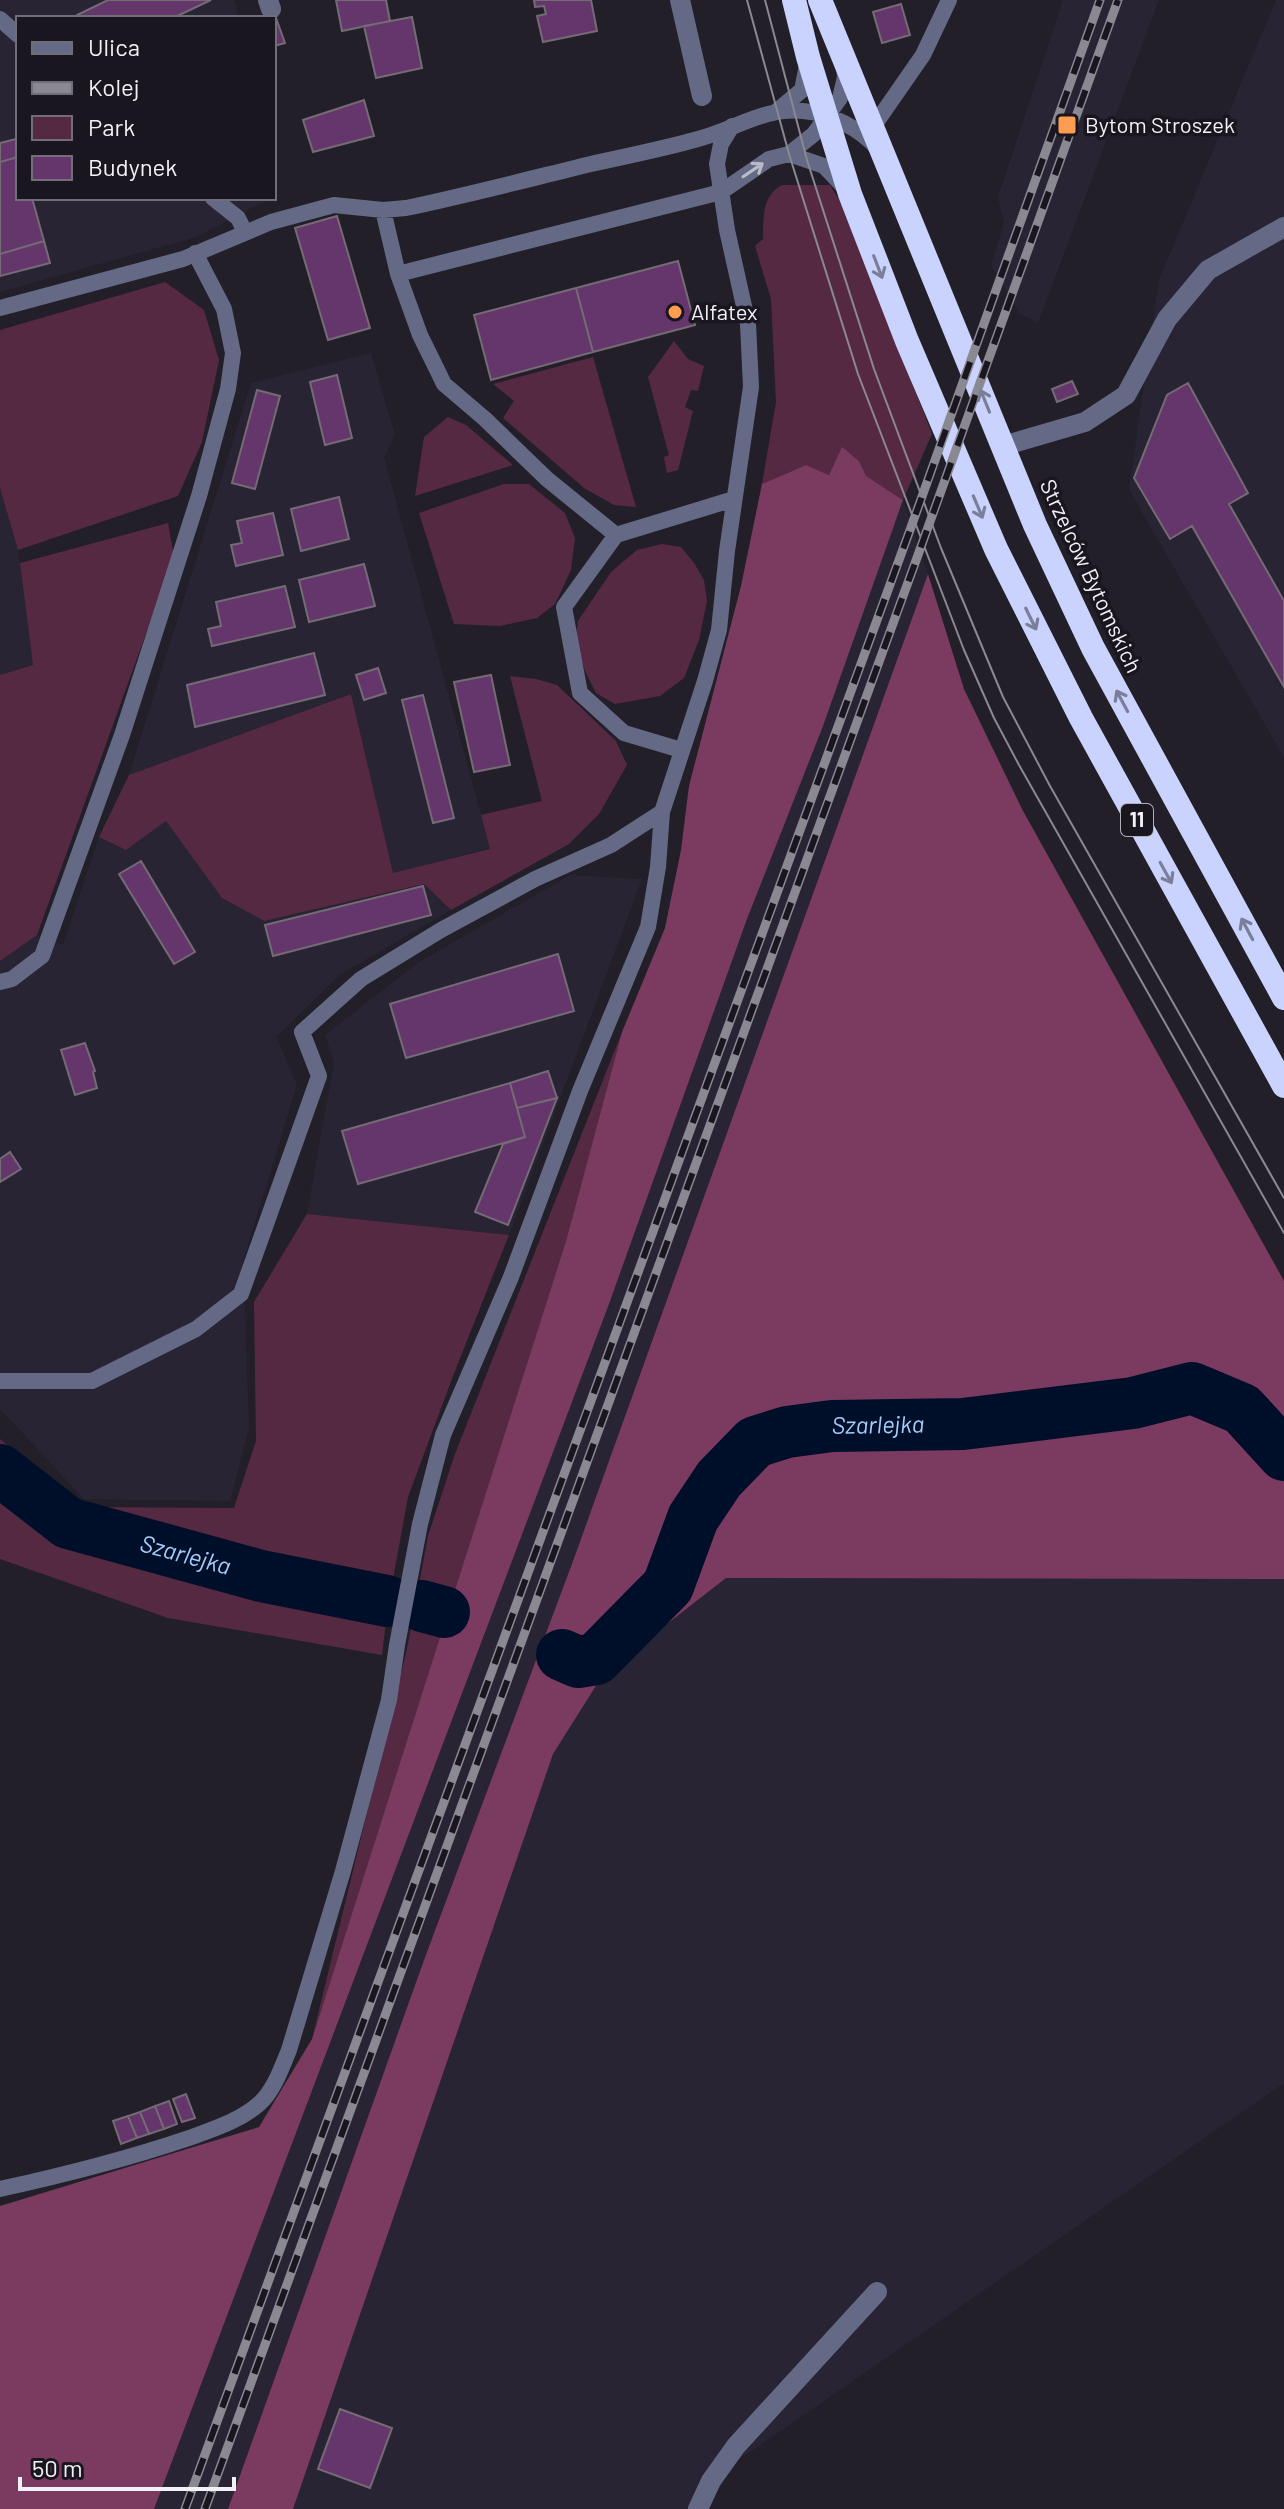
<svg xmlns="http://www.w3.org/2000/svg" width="1284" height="2509" viewBox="0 0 1284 2509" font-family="Barlow,sans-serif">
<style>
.built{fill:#292434}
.green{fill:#562943}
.forest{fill:#7b3b60}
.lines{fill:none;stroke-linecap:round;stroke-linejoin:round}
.river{stroke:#000f29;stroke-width:52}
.building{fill:#64366b;stroke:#746b75;stroke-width:2}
.lane{stroke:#646a86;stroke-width:16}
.street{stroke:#646a86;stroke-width:20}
.highway{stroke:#c9d3fd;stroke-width:24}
.tram{stroke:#8a8890;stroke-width:2}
.rail-casing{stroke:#8a8890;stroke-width:9}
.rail{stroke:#19161f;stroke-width:6;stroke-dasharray:18;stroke-linecap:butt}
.oneway{stroke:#babbca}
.oneway2{stroke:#7a7e99}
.poi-dot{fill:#fc9d52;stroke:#19161f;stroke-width:3}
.labels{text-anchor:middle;stroke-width:7;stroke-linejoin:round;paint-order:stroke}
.shield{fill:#19161f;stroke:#b2afb7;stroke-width:2}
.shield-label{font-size:20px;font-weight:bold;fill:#f3f1f8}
.poi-label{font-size:22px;fill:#f3f1f8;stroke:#19161f;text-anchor:start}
.street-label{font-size:22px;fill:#f3f1f8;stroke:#19161f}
.water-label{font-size:24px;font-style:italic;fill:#a4cdfb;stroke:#19161f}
</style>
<rect width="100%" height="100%" fill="#221f29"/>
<!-- built -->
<path class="built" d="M0 0H234L239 18H18V198H271L196 237 0 292Z
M1063 0H1159L1038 323 1019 313 991 265 1004 223 998 197Z
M1276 0H1284V757L1129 490 1159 280Z
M371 353 395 435 384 457 490 848 393 874 351 694 129 775 251 383Z
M0 488 18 550 33 665 0 675Z
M903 500 928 574 573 1561 424 1960 228 2509H154L609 1304 747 919Z
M166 821 222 898 264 921 424 884 451 910 341 974 276 1037 297 1085 243 1261 249 1428 230 1501 84 1499 0 1409V961L37 935 63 945 99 837 126 850Z
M570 875 642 879 509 1235 307 1214 334 1062 325 1035 419 962Z
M726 1578 1284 1579V2083L721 2472 707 2509H293L553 1754 604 1673Z"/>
<!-- green -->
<path class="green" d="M782 185H830L842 204 932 434 903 500 865 476 859 461 842 448 829 475 806 465 762 484 776 402 771 299 755 246 763 239C764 217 761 197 782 185Z
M165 282 204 310 219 360 202 442 178 496 18 550 0 488V330Z
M674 341 688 359 704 366 698 391 691 390 685 407 693 411 678 470 667 473 664 457 669 455 648 377Z
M593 357 599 378 636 507 614 505 584 488 503 418 514 401 493 384Z
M448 417 466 425 513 465 415 496 424 437Z
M504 484H529L565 513 575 538 571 570 555 604 537 618 500 626 454 624 419 513Z
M168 523 174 556 37 935 0 961V675L33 665 20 563Z
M662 544 681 547 694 563 704 580 707 601 699 640 684 678 660 696 615 704 596 693 586 673 575 644 578 621 611 572 637 550Z
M510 676 536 679 557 685 616 741 627 765 599 814 569 844 451 910 424 884 264 921 222 898 166 821 126 850 99 837 129 775 351 694 393 873 490 849 481 815 542 801Z
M622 1032 566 1241 312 2039 407 1649 428 1536 455 1454Z
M307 1214 509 1235 453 1376 408 1497 387 1612 382 1655 168 1618 0 1559V1439L81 1507 234 1508 256 1441 254 1302Z"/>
<!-- forest -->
<path class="forest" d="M842 447 859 461 866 476 903 500 823 726 747 919 609 1304 154 2509H0V2206L259 2127 312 2039 566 1241 622 1032 665 928 681 850 689 786 741 586 762 484 806 465 829 475Z
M928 574 964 689 1022 809 1284 1281V1579L726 1578 604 1673 553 1754 293 2509H228L424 1960 573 1561Z"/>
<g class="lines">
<!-- river -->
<g class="river">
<path id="s1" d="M0 1470 68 1523 261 1576 387 1601"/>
<path d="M422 1606 444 1612"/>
<path id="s2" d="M562 1655 578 1662 596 1659 668 1586 693 1518 719 1479 755 1442 787 1432 832 1426 963 1424 1133 1403 1192 1388 1242 1409 1284 1455"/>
</g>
</g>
<!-- building -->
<path class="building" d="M108 0H211L173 18H78L77 15Z
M336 0H386L390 21 342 31Z
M534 0H591L597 31 543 42 537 16 546 14 544 6 535 7Z
M901 4 910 35 882 43 873 12Z
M412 17 422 68 376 78 364 26Z
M276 18 285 43 274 46V19Z
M364 100 374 136 313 152 303 120Z
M16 139 18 157 0 162V143Z
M18 157V198H32L44 241 0 254V162Z
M337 216 370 328 328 340 295 228Z
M44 241 50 263 0 276V254Z
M678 261 695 325 593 352 576 288Z
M576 288 593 352 491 380 474 315Z
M337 375 352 438 325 445 310 382Z
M1072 381 1078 394 1057 402 1052 389Z
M1188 383 1248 493 1229 504 1284 601V687L1192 526 1170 539 1134 478 1167 395Z
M257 390 280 396 255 489 232 483Z
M339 497 349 539 301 551 291 509Z
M273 513 283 555 236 566 231 545 242 543 237 521Z
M364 564 375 606 309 622 299 580Z
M285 586 295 627 212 646 208 629 221 626 216 602Z
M314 653 325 695 195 727 187 685Z
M378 668 386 693 364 700 356 675Z
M491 675 510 765 474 772 454 682Z
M423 695 454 818 433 823 402 700Z
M141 861 195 952 174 964 119 874Z
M423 886 431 915 273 956 265 925Z
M558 954 574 1011 406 1058 390 1004Z
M85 1043 95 1071 93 1072 97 1088 75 1095 61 1050Z
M548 1071 557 1098 517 1108 510 1083Z
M510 1083 525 1137 358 1184 342 1131Z
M557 1098 508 1225 475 1212 503 1144 525 1137 517 1108Z
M10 1152 21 1169 0 1182V1159Z
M186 2094 195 2118 182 2122 173 2099Z
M169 2101 177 2124 164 2129 155 2106Z
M155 2106 164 2129 149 2134 140 2112Z
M140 2112 149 2134 137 2138 128 2116Z
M128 2116 137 2138 121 2144 113 2121Z
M340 2409 392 2428 370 2488 318 2469Z"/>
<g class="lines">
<!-- lane -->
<path class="lane" d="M0 19 18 35
M777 111 802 90 807 65
M873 127 923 55 949 0
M789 154 824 166 844 187
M213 198 238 218 245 232
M383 210 398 274 420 335 444 384 485 419 547 479 616 535 734 499
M398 274 721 192 769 159 789 154 814 134 840 98 845 77 844 68
M0 308 183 259 271 222 334 205 383 210 406 208C468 195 529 179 591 164 626 156 663 149 698 139 734 130 764 107 803 111 830 113 861 129 878 149
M616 535 564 607 580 693 624 733 681 750
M0 982 12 979 42 956 122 735 199 496 228 389 233 353 224 309 195 253
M0 1381H92L196 1329 241 1294 319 1076 302 1032 361 979 441 930 535 879 611 845 662 812
M0 2189C64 2175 127 2159 189 2138 213 2129 240 2121 260 2103 274 2090 282 2067 289 2050L343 1871 389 1700 397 1645 420 1524 443 1435 511 1277 580 1091 648 927 658 867 662 812 705 681 719 630 727 551 751 387 748 324 727 230 717 164 721 144 732 126"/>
<!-- street -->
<path class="street" d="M268 0 271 9
M680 0 702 96
M1003 446 1085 422 1126 395 1167 319 1208 270 1284 227
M698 2509 711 2481 736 2446 877 2292"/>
<!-- highway -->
<path class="highway" d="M794 0 808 57 850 194 907 341 996 549 1081 718 1284 1086
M820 0 1035 525 1093 648 1284 998"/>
<!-- tram -->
<path class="tram" d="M747 0 789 154 858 374 964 650 994 718 1019 765 1284 1233
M765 0 807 160 874 369 941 548 1003 697 1050 786 1284 1198"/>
<!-- rail casing -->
<g class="rail-casing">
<path id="rail" d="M185 2509 910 530 1100 0
M205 2509 918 555 1118 0"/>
</g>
<!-- rail -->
<use href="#rail" class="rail"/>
</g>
<!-- one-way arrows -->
<defs><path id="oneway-shaft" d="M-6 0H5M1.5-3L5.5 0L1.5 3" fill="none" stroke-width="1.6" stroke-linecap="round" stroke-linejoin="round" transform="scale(2)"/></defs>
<use class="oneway" href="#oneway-shaft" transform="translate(753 170) rotate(-34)"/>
<g class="oneway2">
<use href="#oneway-shaft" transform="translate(878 267) rotate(69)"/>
<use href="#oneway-shaft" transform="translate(985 401) rotate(-112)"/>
<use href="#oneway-shaft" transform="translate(978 507) rotate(67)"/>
<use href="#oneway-shaft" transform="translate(1031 619) rotate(64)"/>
<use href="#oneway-shaft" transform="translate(1122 701) rotate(-118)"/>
<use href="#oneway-shaft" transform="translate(1166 873) rotate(61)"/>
<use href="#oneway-shaft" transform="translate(1247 929) rotate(-118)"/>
</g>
<!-- markers -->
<g class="poi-dot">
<rect x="1057" y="115" width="20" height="20" rx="4"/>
<circle cx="675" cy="312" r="8"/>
</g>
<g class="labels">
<!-- shield labels -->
<rect class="shield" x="1121" y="804" width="32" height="32" rx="6"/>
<g class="shield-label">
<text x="1137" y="827">11</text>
</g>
<!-- poi labels -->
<g class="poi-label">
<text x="1085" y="133">Bytom Stroszek</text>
<text x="691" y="320">Alfatex</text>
</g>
<!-- street labels -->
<g class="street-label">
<text transform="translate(1091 576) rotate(65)" y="8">Strzelców Bytomskich</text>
</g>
<!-- water labels -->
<g class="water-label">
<text dy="8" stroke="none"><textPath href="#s2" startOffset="434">Szarlejka</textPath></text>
<text dy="8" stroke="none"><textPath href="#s1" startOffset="208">Szarlejka</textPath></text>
</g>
</g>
<!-- legend -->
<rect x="16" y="16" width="260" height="184" fill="#19161f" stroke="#706e76" stroke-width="2"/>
<rect x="32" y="42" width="40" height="12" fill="#646a86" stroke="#706e76" stroke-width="2"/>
<text x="88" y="56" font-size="24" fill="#f3f1f8">Ulica</text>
<rect x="32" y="82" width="40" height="12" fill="#8a8890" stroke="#706e76" stroke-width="2"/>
<text x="88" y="96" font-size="24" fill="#f3f1f8">Kolej</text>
<rect x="32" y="116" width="40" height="24" fill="#562943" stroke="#706e76" stroke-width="2"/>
<text x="88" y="136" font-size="24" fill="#f3f1f8">Park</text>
<rect x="32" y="156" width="40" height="24" fill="#64366b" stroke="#706e76" stroke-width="2"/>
<text x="88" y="176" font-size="24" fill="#f3f1f8">Budynek</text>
<!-- scale -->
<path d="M20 2477v12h214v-12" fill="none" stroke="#f3f1f8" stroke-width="4"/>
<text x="32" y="2477" font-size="24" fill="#f3f1f8" stroke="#19161f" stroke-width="6" paint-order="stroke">50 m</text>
</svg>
